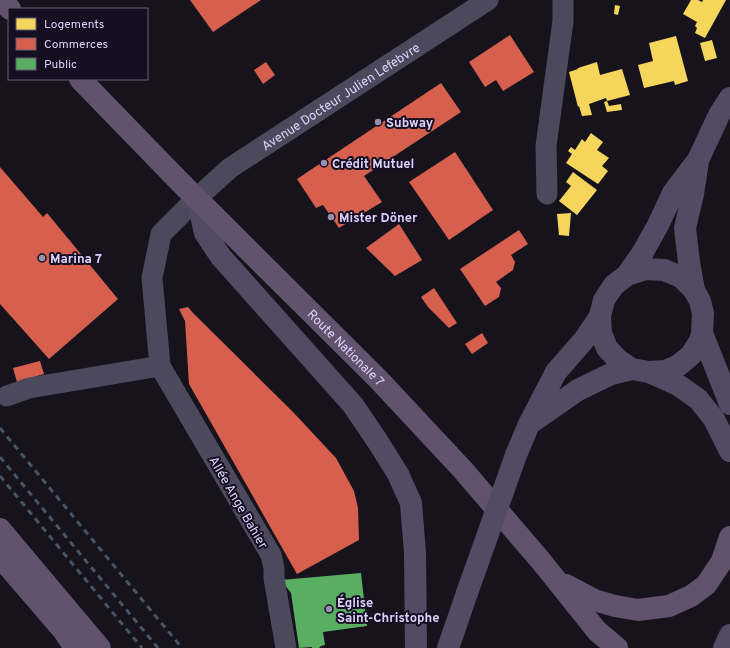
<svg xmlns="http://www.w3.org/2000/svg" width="730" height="648" viewBox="0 0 730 648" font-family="Overpass,sans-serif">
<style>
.homes{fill:#f6d55c}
.shops{fill:#d6604d}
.public{fill:#5aae61}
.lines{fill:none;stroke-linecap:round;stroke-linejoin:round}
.minor{stroke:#4d495d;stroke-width:21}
.secondary{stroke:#524b63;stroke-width:22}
.primary{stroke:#61536e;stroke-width:22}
.rail{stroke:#465466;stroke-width:3;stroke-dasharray:6 5;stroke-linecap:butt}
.secondary-bridge{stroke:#524b63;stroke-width:22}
.poi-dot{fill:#988fae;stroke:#150f21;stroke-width:1.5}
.labels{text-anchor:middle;stroke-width:4;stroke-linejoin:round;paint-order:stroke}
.street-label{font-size:13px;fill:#ded2fc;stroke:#150f21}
.poi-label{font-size:13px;font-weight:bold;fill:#ded2fc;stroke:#150f21;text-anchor:start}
</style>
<rect width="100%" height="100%" fill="#16131d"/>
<!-- homes -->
<path class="homes" d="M691 0H698L702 2 703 0H726L705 38 695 33 697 28 695 26 697 22 683 14Z
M615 5 620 6 618 15 614 14Z
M676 36 688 81 675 85 674 81 644 88 638 65 653 61 649 43Z
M712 40 717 58 705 61 700 43Z
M597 62 600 75 622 69 630 95 607 101 606 98 589 104 592 115 582 116 579 106 578 107 569 72 578 69V68Z
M607 101 609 106 621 104 622 110 607 112 604 102Z
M591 133 603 142 597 150 609 158 602 166 608 171 598 184 566 163 572 154 568 151 571 147 575 150 582 139 585 142Z
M573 172 597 190 577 215 559 201 571 186 566 182Z
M571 213 569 236 559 235 557 214Z"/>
<!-- shops -->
<path class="shops" d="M190 0H261L213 32Z
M510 35 534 72 503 91 496 80 485 87 469 62Z
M266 62 275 75 263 84 254 70Z
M441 83 461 112 364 176 382 202 339 228 323 205 316 208 297 179Z
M455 152 493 210 449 240 409 182Z
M0 167 43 217 47 213 118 299 49 359 0 304Z
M399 224 422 260 395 276 366 248Z
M519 230 528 244 511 255 515 262 513 270 496 282 501 288 499 297 485 306 460 269Z
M434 288 457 323 449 328 428 307 421 297Z
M188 307 193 313 293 412 336 458 354 491 358 508 359 540 297 574 189 384 185 321 179 309Z
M482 333 488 343 472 354 465 344Z
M40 361 44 374 17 382 13 368Z"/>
<!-- public -->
<path class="public" d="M361 573 367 626 323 632 325 645 321 646 319 648H312V647L299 648 291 593 281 580Z"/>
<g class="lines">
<!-- minor -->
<g class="minor">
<path d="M547 194 546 146 563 21V0"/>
<path d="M7 396 29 388 160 366"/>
<path id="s1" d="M286 648 274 578V568L271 555 160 366 152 278 161 234 197 198 230 168 488 0"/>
</g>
<!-- secondary -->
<path class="secondary" d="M197 198 205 233 221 257 353 405 378 442 398 474 411 503 415 553 416 648
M627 275 643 252 658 225 673 193 698 160 719 115 730 98
M694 290 689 262 685 228 693 194 698 161
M702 333 730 404
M649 372 665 371 679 365 691 355 700 341 702 333 703 313 700 301 694 290 681 277 664 270 645 269 627 275 614 285 604 300 600 316 601 333 607 348 618 360 632 369 649 372 678 385 698 399 714 419 730 451
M532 422 578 390 611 374 632 369
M516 455 529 424 556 372 584 340 600 316
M448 648 467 593
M724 648 730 635"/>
<!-- primary -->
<g class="primary">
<path d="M2 0 10 9"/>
<path id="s2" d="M80 79 179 181 378 379 463 470 541 561 597 631 617 648"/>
<path d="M0 529 100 648"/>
<path d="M0 557 63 630 75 648"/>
<path d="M566 585 594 600 615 606 638 610 669 606 691 596 706 585 722 561 730 537"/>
</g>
<!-- rail -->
<path class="rail" d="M0 428 182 648
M0 457 158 648
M0 476 142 648"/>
<!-- secondary-bridge -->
<path class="secondary-bridge" d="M467 593 516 455"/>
</g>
<!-- markers -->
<g class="poi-dot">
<circle cx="378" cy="122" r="4"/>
<circle cx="324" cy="163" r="4"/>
<circle cx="331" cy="217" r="4"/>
<circle cx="42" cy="258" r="4"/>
<circle cx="329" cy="609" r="4"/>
</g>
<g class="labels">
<!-- street labels -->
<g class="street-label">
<text dy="5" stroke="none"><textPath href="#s1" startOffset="674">Avenue Docteur Julien Lefebvre</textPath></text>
<text dy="5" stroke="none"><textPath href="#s2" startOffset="378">Route Nationale 7</textPath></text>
<text transform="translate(239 502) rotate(60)" y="5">Allée Ange Bahier</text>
</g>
<!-- poi labels -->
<g class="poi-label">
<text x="386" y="127">Subway</text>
<text x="332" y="168">Crédit Mutuel</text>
<text x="339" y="222">Mister Döner</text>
<text x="50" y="263">Marina 7</text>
<text x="337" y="607">Église<tspan x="337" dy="15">Saint-Christophe</tspan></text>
</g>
</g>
<!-- legend -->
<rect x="8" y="8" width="140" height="72" fill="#150f21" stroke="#655d79"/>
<rect x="16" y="18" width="20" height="12" fill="#f6d55c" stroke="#655d79"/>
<text x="44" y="28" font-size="12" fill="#ded2fc">Logements</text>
<rect x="16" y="38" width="20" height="12" fill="#d6604d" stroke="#655d79"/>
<text x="44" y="48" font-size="12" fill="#ded2fc">Commerces</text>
<rect x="16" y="58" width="20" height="12" fill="#5aae61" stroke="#655d79"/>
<text x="44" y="68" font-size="12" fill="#ded2fc">Public</text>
</svg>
